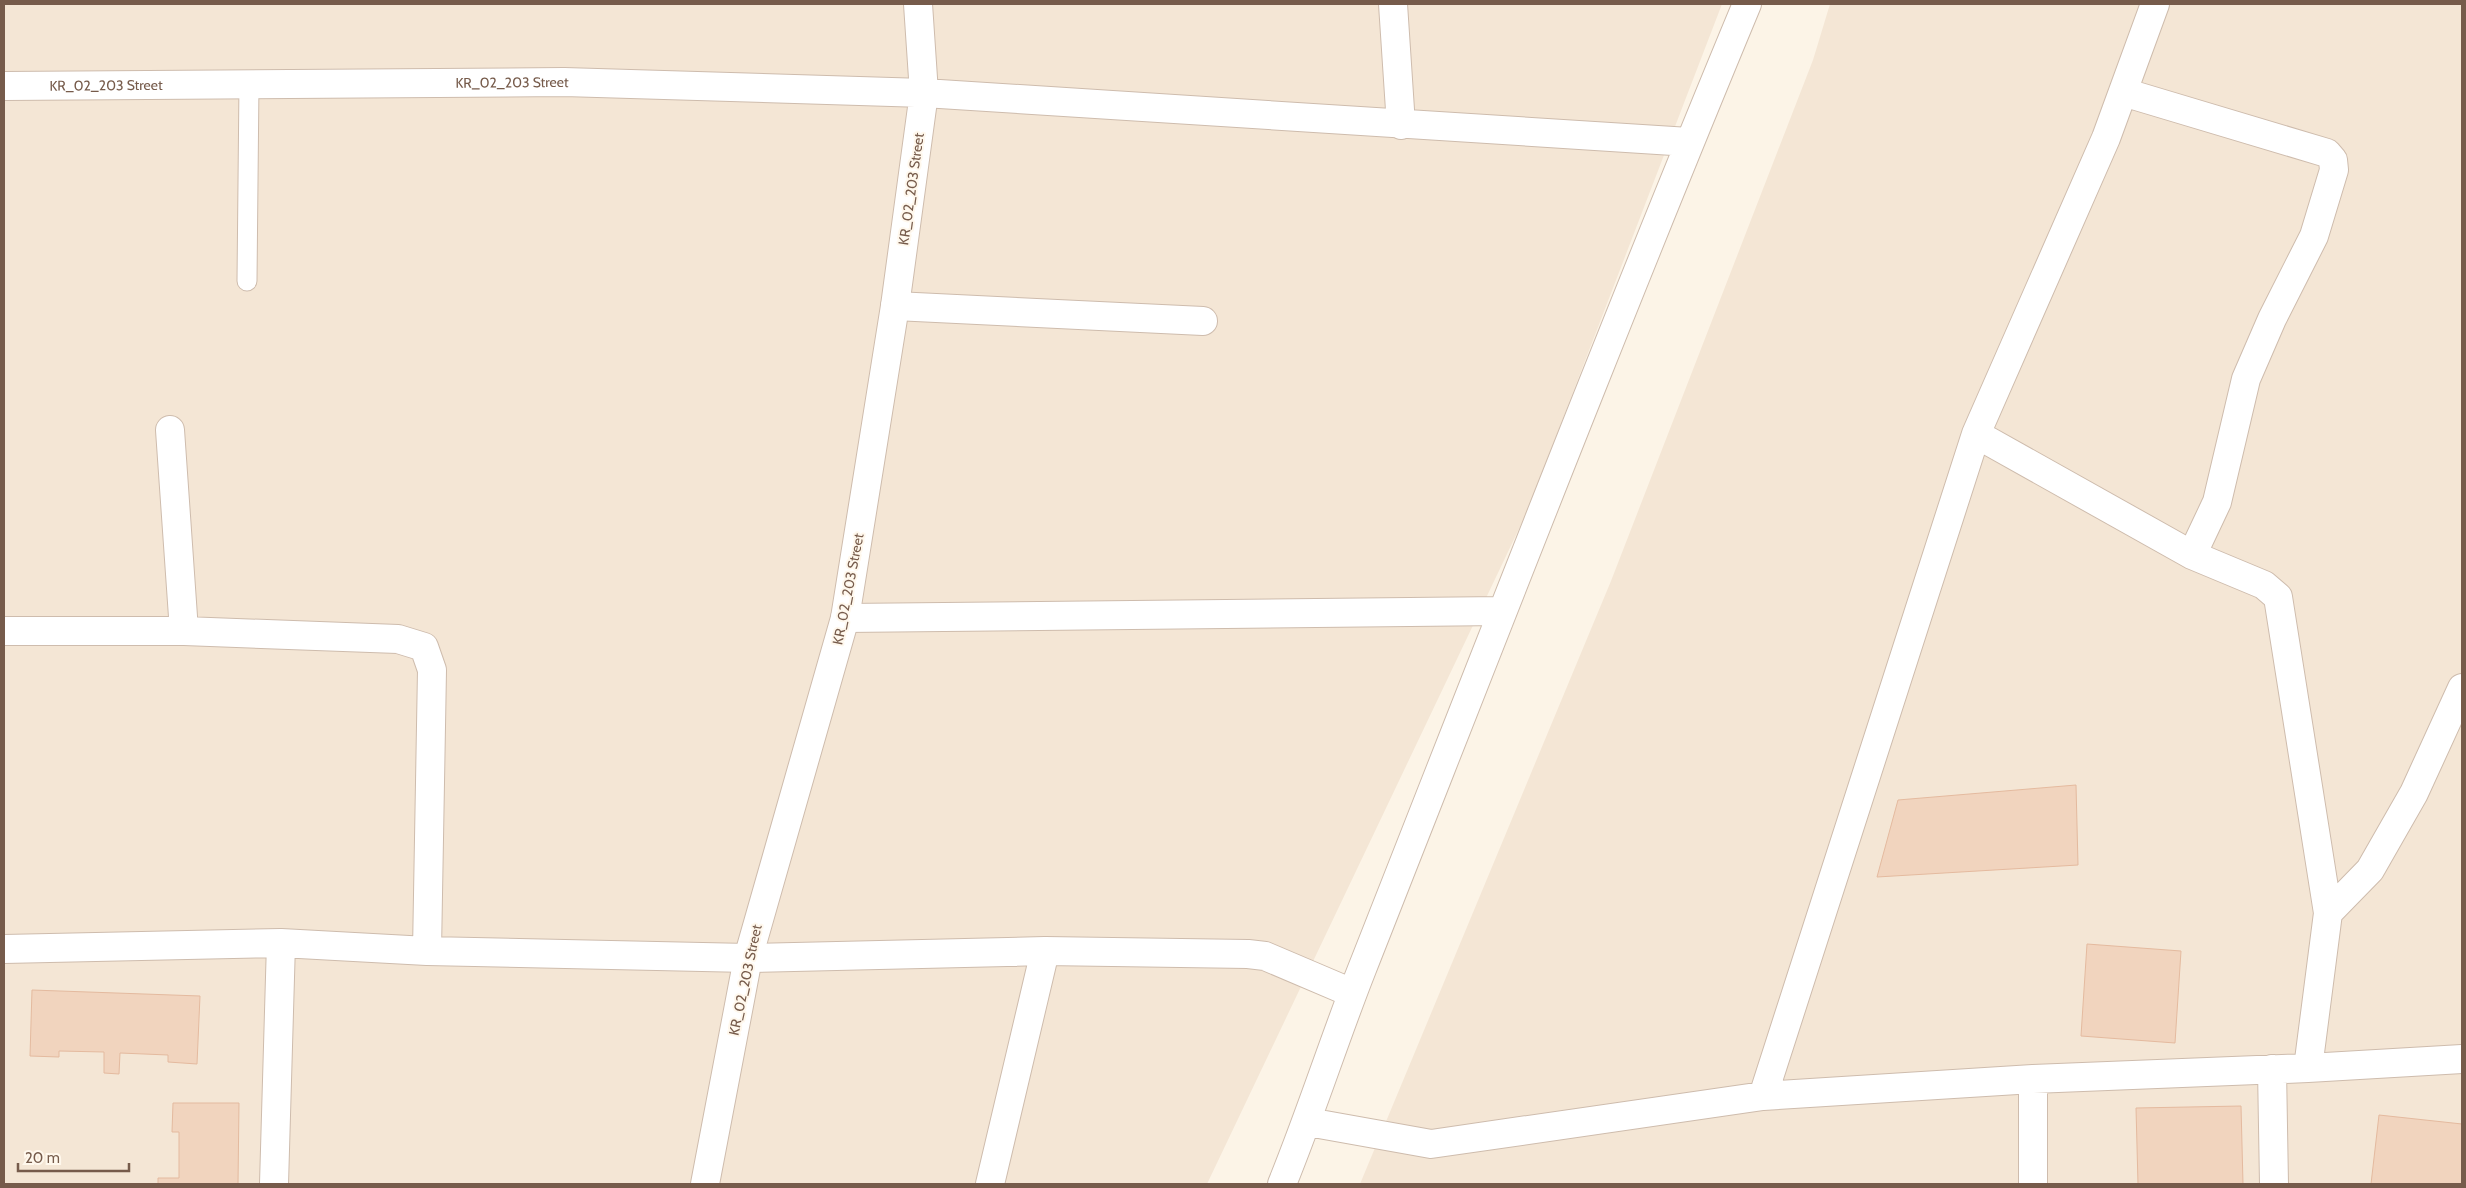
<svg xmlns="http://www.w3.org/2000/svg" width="2466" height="1188" viewBox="0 0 2466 1188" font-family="Cabin,sans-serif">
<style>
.residential{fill:#f4e6d5}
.building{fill:#f1d4be;stroke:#e4ba9f}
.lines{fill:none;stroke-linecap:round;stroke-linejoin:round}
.service-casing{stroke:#cebcad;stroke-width:21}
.minor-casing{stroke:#cebcad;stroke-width:30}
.tertiary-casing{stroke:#cebcad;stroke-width:30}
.service{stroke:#fff;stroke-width:19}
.minor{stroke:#fff;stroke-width:28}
.tertiary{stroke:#fff;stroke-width:28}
.labels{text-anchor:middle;stroke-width:4;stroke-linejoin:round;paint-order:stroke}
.street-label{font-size:14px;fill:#765b4b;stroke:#fff8ed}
</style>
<rect width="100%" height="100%" fill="#fcf4e7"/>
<!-- residential -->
<path class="residential" d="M4 4H1722L1527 512 1207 1184H4Z
M1830 4H2462V1184H1360L1611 581 1813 60Z"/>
<!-- building -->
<path class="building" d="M2076 785 2078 865 1877 877 1898 800Z
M2087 944 2181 951 2175 1043 2081 1036Z
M32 990 200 996 197 1064 168 1062V1055L120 1053 119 1074 104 1073V1052L59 1051V1057L30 1056Z
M173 1103H239L238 1184H158V1178H179V1132H172Z
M2241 1106 2243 1184H2138L2136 1108Z
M2379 1115 2462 1124V1184H2371Z"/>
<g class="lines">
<!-- service casing -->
<g class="service-casing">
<path id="service" d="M247 281 249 83"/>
</g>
<!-- minor casing -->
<g class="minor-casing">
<path id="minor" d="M918 4 924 93 1689 142
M1393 4 1401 125
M2155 4 2106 138 1976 434 1763 1096 2033 1079 2308 1068 2462 1059
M2123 92 2327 153 2333 160 2334 170 2314 236 2272 319 2246 379 2217 502 2192 555
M895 306 1203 321
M170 430 184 631
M1976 434 2192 555 2264 585 2278 597 2328 913
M845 618 1502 611
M4 631H184L398 639 424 647 432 670 427 951
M4 949 281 943 427 951 748 958 1045 951 1248 954 1265 956 1352 993
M2308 1068 2328 913 2370 870 2414 793 2462 688
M2272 1069 2274 1184
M2033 1079V1184
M1308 1122 1431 1144 1763 1096
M274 1184 281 943
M990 1184 1045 951
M1282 1184C1311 1113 1334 1040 1362 969 1489 647 1614 324 1747 4"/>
</g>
<!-- tertiary casing -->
<g class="tertiary-casing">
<g id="tertiary">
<path id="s1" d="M4 86 564 82 924 93 895 306 845 618 748 958 705 1184"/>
</g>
</g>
<!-- service -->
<use href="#service" class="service"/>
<!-- minor -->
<use href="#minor" class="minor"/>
<!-- tertiary -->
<use href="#tertiary" class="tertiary"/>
</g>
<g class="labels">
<!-- street labels -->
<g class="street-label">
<text dy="5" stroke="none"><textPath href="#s1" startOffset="508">KR_02_203 Street</textPath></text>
<text dy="5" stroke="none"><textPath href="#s1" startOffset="102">KR_02_203 Street</textPath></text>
<text transform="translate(911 189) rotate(-82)" y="5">KR_02_203 Street</text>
<text transform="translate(848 589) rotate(-79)" y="5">KR_02_203 Street</text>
<text transform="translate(745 980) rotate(-78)" y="5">KR_02_203 Street</text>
</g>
</g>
<!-- border -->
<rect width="2466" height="1188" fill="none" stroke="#765b4b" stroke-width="10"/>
<!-- scale -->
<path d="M18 1163v8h111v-8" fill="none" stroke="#765b4b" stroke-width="2.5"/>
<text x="25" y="1163" font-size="15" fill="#765b4b" stroke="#fff8ed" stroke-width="4" paint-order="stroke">20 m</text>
</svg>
